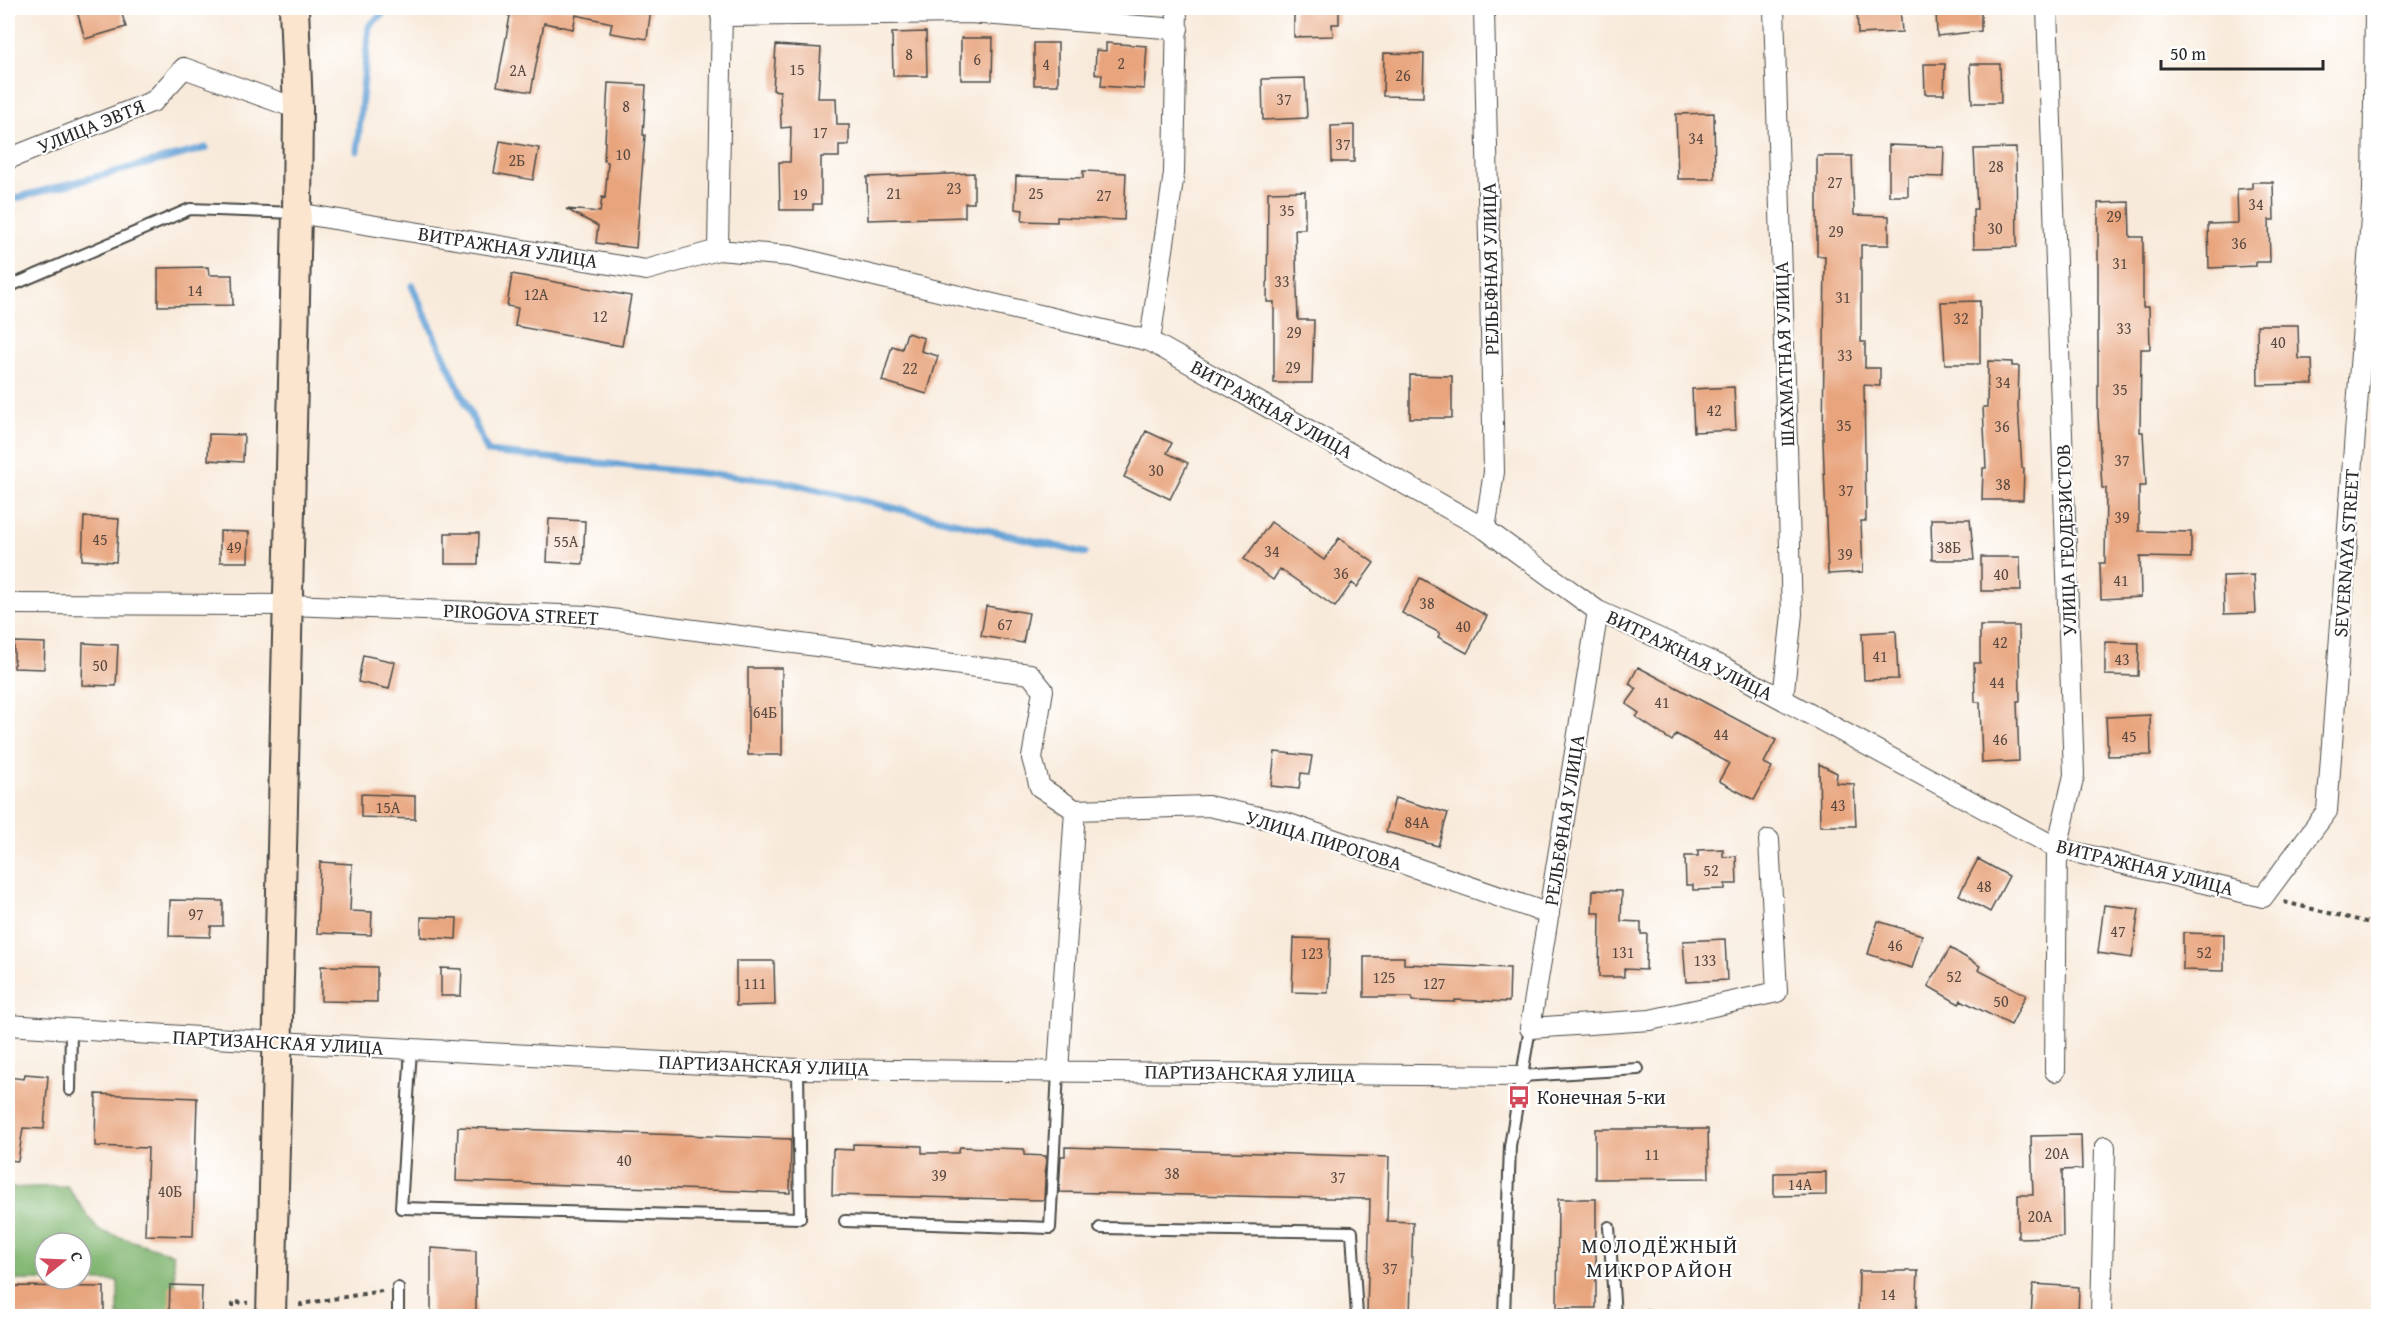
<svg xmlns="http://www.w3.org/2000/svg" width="2386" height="1324" viewBox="0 0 2386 1324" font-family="'Gentium Book Plus',serif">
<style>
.forest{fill:#80b570;stroke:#56704e;stroke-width:1.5;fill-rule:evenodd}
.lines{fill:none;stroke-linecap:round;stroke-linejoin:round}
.stream{stroke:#64a1d5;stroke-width:7}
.building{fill:#e8a47d}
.lane-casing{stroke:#4a4845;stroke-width:14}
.street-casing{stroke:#4a4845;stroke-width:22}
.secondary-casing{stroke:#4a4845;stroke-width:32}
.path{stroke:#4a4845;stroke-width:4;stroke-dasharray:4.5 4.5;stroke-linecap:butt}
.lane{stroke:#fff;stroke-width:10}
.street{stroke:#fff;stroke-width:20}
.secondary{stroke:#fbe5cf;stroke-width:28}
.labels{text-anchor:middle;stroke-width:4.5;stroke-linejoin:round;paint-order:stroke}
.number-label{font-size:16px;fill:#5a4940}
.street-label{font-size:20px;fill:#2b2b2b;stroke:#fff}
.poi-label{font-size:20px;fill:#2b2b2b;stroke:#fff;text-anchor:start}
.neighbourhood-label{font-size:21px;letter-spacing:1.5px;fill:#2b2b2b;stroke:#fff}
</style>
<rect width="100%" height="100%" fill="#fff"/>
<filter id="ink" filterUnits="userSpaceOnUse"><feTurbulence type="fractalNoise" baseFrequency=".0167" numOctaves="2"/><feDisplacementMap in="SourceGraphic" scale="12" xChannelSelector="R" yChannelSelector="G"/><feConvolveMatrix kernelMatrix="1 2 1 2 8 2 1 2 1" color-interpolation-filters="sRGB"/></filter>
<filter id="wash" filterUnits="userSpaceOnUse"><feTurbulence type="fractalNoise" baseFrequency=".008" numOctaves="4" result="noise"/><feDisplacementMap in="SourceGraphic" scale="24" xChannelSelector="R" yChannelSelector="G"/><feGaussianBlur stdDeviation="1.35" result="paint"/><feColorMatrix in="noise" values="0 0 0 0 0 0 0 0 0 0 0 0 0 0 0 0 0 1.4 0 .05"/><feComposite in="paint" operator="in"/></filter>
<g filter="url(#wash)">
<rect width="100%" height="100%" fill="#f8eada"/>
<!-- forest -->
<path class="forest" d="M67 1186 98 1230 173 1254 178 1316H118V1281L8 1280V1188ZM45 1243H81V1279H45Z"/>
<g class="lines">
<!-- stream -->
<path class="stream" d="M357 151 369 26 389 8
M8 200 206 148
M412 286 488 452 780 481 1085 553"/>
</g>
<g id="blocks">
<!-- building -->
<path class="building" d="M76 8H120L126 27 85 39Z
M507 8H651L647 39 610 33 612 23 576 15 573 29 544 23 531 92 497 86 510 16 507 15Z
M1294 8H1339V24H1332L1333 36 1294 37Z
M1857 8H1900L1902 32 1858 34Z
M1936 8H1981V31L1937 36Z
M926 32 927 76H893L892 33Z
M961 38H993L992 80H961Z
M1034 43H1058V85H1034Z
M1106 43 1147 46 1144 89 1101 86 1102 75 1095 74 1096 50 1106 51Z
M776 45 821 48 818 98H836L837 125H849V145H839V157H821V204H813V210H780L779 162H790L791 127 781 128 780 91 773 90Z
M1384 53 1424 54 1423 97 1383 96Z
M1924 64H1945L1944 94H1925Z
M1970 64H2000L2001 103H1972Z
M1305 78 1307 118 1263 120 1262 79Z
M608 83 646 85 643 135H645L636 248 596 243 598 226 566 209 600 212 602 197 605 198 608 162 604 161Z
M1714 113 1715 179H1678L1676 114Z
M1354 125V162H1332L1331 126Z
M500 141 539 148 533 180 494 173Z
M1889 145 1944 147 1943 177 1908 176V196H1889Z
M2016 148 2017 247 1974 248 1973 209H1977L1974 149Z
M1817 156H1852L1854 215 1889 216V245H1861V342H1865V368H1880V386L1864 385 1866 521H1861L1863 572 1828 574 1823 441 1825 256H1817Z
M1083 171 1126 173 1124 220 1057 217V222L1022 221 1023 210 1015 209 1016 176 1083 178Z
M974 173V203H965V217L868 220 867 177Z
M2252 182H2273L2274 220H2269L2270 262H2256V266L2209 268 2208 224 2238 223 2237 189 2252 188Z
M1305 191V229H1295L1298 320H1314L1312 383H1274V302H1267L1268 192Z
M2129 202 2130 237H2143V307H2149L2150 349H2141L2140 432H2143L2146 486H2139V531L2191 532V558L2140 557 2141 597 2101 599 2100 563H2105L2106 488H2102L2098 415V203Z
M208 267 209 275H232L233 305 158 306V268Z
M512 274 631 296 622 346 515 326 518 308 507 306Z
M1980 301V364H1945L1941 302Z
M2257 325H2298L2299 359H2312L2313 384 2258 385Z
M907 333 924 338 921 351 938 356 927 394 882 381 892 346 902 349Z
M1988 361 2012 362V366H2019L2018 406 2022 468H2024L2023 500H1982L1983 468H1986L1983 407H1987Z
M1410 375 1452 376V418H1410Z
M1734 387 1736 430 1694 432 1692 389Z
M1146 431 1172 443 1167 453 1188 463 1170 499 1124 477Z
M209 434 244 435 243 462 208 460Z
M84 517 119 519 116 562 82 560Z
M549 519 585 521 583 564 547 562Z
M1931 519H1970L1974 560H1932Z
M1271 522 1324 560 1339 538 1374 563 1357 587 1352 583 1335 607 1280 569 1273 580 1244 559Z
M220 531 249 532 248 562H220Z
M445 533H479L478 564H445Z
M1981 557H2020L2021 591H1981Z
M2254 575 2256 613 2224 614 2223 576Z
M1420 578 1487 616 1467 653 1438 637 1440 633 1402 613Z
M986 606 1029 613 1023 643 981 636Z
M1980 626H2019L2020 701H2017L2019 761 1982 763 1980 702H1975L1974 663H1980Z
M1896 631 1898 679 1864 680 1862 633Z
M14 642 45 643 44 669 14 668Z
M2105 642 2139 643 2138 676 2105 675Z
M83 643 118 645 116 686 82 685Z
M363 655 395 662 389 689 358 682Z
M1638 667 1776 740 1764 763 1772 767 1754 800 1719 781 1729 763 1676 734 1672 741 1636 717 1639 713 1626 704 1637 689 1629 684Z
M748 668H782V755H748Z
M2150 715 2151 755 2108 756 2106 717Z
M1275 752 1312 756 1309 774 1301 773 1299 789 1271 786Z
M1819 764 1837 773 1836 783 1854 784 1856 826H1820Z
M361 794 415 796V819L361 817Z
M1395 798 1448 813 1438 846 1386 832Z
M1723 849V857L1736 856 1737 884H1725V889L1693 890V885H1686L1685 856H1698V850Z
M1978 859 2009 876 1990 912 1959 895Z
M320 862 352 864 350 911 372 912 371 935 317 933Z
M1593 890 1622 891 1621 921 1641 922V934H1647L1646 970 1624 969V977H1599L1600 913H1592Z
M170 900 223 901V926H211L210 937 169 936Z
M2104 905 2139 909 2132 958 2098 953Z
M421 917 457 918 456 939 421 937Z
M1878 921 1922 935 1912 968 1868 954Z
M2183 933 2224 934V971L2183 970Z
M1294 938 1330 939 1328 993 1292 992Z
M1725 939 1727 980 1686 982 1683 941Z
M1950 948 1980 966 1978 970 2026 995 2011 1025 1961 1000 1959 1004 1928 986Z
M1364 957H1404V964L1510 968 1509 1002 1455 1000V1002L1412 1001V997H1364Z
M736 961H774L775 1005 736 1006Z
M321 966 377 967V1002L321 1001Z
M441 968 462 969 461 996H441Z
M25 1074 48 1076 44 1129 23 1128 18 1161 8 1160V1077L24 1079Z
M96 1094 197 1098 193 1236 145 1235 148 1148 95 1146Z
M458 1127 791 1139 790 1193 456 1181Z
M1595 1129H1708L1709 1178 1595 1179Z
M2081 1135 2082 1169 2062 1170 2063 1237 2018 1238V1195H2033L2031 1136Z
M853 1144 922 1146V1153H958L960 1147 1024 1149V1155L1046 1156 1044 1200 832 1195 833 1149 853 1150Z
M1065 1147 1389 1157 1387 1221 1413 1222 1410 1315 1367 1313 1370 1199 1059 1192 1061 1156H1065Z
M1826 1172V1195L1774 1196V1173Z
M1558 1199H1596V1308H1557Z
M431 1248 476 1251V1317H431Z
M1859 1271H1918L1916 1317H1858Z
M2033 1284 2079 1287 2078 1317H2031Z
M170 1285 202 1286 201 1317H169Z
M8 1286 104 1287V1317H8Z"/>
</g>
</g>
<g filter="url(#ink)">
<use href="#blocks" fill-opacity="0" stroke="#4a4845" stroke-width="1.5"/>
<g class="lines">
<!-- lane casing -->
<g class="lane-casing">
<path id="lane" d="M8 287 190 209 297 213
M411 1049 401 1208 800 1218 798 1069
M1521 1076 1638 1069
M70 1090 71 1029
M845 1221 1050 1228 1058 1071
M1609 1227 1615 1316H1648
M1100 1228 1352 1232 1357 1316
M398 1288V1316
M1504 1316 1510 1146 1530 1028"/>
</g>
<!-- street casing -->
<g class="street-casing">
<path id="street" d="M1484 8 1494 472 1485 529
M1774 8 1792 614 1783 699
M2047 8 2074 775 2057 848 2055 1071
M721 16 969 13 1178 29
M8 159 154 101 184 68 298 109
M297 213 646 270 718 250 790 256 1150 341 1485 529 1598 611 1723 667 2057 848 2263 897 2327 811 2373 191 2375 8
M718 250 722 8
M1150 341 1174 173 1177 8
M8 604 289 605 588 616 1030 674 1043 690 1032 758 1040 787 1075 810 1208 806 1283 822 1549 914
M1598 611 1530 1028 1650 1020 1777 992 1769 840
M8 1025 278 1042 798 1069 1521 1076
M1058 1071 1075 810
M2101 1316 2105 1147"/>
</g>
<!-- secondary casing -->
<g class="secondary-casing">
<path id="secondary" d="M271 1316 297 213 298 109 294 8"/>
</g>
<!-- path -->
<path class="path" d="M2284 902 2378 925
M233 1316V1302L248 1303
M302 1316 301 1304 382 1291"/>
<!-- lane -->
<use href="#lane" class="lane"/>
<!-- street -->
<use href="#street" class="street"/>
<!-- secondary -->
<use href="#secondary" class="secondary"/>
</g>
</g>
<!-- icons -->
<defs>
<g id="bus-bare" transform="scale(1.8)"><path d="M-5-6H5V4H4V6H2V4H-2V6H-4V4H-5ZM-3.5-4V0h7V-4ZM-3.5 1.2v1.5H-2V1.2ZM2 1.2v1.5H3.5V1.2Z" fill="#d1495b" stroke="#fff" stroke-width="2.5" paint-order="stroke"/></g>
</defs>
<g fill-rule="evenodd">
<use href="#bus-bare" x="1519" y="1097"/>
</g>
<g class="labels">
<!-- number labels -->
<g class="number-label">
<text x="909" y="60">8</text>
<text x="977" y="65">6</text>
<text x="1121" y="69">2</text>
<text x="1046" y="70">4</text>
<text x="797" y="75">15</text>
<text x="518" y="76">2А</text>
<text x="1403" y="81">26</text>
<text x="1284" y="105">37</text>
<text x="626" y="112">8</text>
<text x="820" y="138">17</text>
<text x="1696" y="144">34</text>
<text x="1343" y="150">37</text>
<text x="623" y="160">10</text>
<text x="517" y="166">2Б</text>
<text x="1996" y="172">28</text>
<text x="1835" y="188">27</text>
<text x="954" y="194">23</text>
<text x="894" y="199">21</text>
<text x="1036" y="199">25</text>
<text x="800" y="200">19</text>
<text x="1104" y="201">27</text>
<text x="2256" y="210">34</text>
<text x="1287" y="216">35</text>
<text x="2114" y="222">29</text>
<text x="1995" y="234">30</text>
<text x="1836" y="237">29</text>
<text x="2239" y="249">36</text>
<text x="2120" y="269">31</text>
<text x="1282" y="287">33</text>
<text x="195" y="296">14</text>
<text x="536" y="300">12А</text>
<text x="1843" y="303">31</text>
<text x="600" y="322">12</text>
<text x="1961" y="324">32</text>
<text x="2124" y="334">33</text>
<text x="1294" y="338">29</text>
<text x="2278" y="348">40</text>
<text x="1845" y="361">33</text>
<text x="1293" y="373">29</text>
<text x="910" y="374">22</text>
<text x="2003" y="388">34</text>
<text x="2120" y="395">35</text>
<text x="1714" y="416">42</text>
<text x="1844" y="431">35</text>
<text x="2002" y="432">36</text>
<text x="2122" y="466">37</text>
<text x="1156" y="476">30</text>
<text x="2003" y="490">38</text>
<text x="1846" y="496">37</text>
<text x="2122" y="523">39</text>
<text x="100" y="545">45</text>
<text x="566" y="547">55А</text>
<text x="234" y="553">49</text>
<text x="1949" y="553">38Б</text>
<text x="1272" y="557">34</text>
<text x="1845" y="560">39</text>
<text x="1341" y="579">36</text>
<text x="2001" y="580">40</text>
<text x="2121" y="586">41</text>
<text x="1427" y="609">38</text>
<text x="1005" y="630">67</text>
<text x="1463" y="632">40</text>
<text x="2000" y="648">42</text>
<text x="1880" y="662">41</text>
<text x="2122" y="665">43</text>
<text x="100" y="671">50</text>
<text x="1997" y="688">44</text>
<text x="1662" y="708">41</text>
<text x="765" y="718">64Б</text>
<text x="1721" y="740">44</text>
<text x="2129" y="742">45</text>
<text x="2000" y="745">46</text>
<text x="1838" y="811">43</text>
<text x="388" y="813">15А</text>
<text x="1417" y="828">84А</text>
<text x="1711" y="876">52</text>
<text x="1984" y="892">48</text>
<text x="196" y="920">97</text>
<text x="2118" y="937">47</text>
<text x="1895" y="951">46</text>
<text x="1623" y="958">131</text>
<text x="2204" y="958">52</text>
<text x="1312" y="959">123</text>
<text x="1705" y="966">133</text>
<text x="1954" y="982">52</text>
<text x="1384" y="983">125</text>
<text x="755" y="989">111</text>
<text x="1434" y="989">127</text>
<text x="2001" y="1007">50</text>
<text x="2057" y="1159">20А</text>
<text x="1652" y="1160">11</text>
<text x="624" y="1166">40</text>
<text x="1172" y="1179">38</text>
<text x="939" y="1181">39</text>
<text x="1338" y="1183">37</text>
<text x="1800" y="1190">14А</text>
<text x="170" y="1197">40Б</text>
<text x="2040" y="1222">20А</text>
<text x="1390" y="1274">37</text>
<text x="1888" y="1300">14</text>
</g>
<!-- street labels -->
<g class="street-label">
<text transform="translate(91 126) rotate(-22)" y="7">УЛИЦА ЭВТЯ</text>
<text transform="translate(508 247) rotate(9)" y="7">ВИТРАЖНАЯ УЛИЦА</text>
<text transform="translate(1490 269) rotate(-91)" y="7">РЕЛЬЕФНАЯ УЛИЦА</text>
<text transform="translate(1784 354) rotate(-92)" y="7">ШАХМАТНАЯ УЛИЦА</text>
<text transform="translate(1272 409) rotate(29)" y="7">ВИТРАЖНАЯ УЛИЦА</text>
<text transform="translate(2066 540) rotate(-92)" y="7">УЛИЦА ГЕОДЕЗИСТОВ</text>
<text transform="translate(2346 553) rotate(-86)" y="7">SEVERNAYA STREET</text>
<text transform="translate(521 614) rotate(3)" y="7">PIROGOVA STREET</text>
<text transform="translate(1690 655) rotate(26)" y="7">ВИТРАЖНАЯ УЛИЦА</text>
<text transform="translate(1564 820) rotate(-81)" y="7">РЕЛЬЕФНАЯ УЛИЦА</text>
<text transform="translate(1324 840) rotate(17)" y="7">УЛИЦА ПИРОГОВА</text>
<text transform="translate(2145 867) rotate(14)" y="7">ВИТРАЖНАЯ УЛИЦА</text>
<text transform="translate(278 1042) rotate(3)" y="7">ПАРТИЗАНСКАЯ УЛИЦА</text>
<text transform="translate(764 1065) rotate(2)" y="7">ПАРТИЗАНСКАЯ УЛИЦА</text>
<text transform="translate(1250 1073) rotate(1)" y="7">ПАРТИЗАНСКАЯ УЛИЦА</text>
</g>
<!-- poi labels -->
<g class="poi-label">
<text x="1537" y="1104">Конечная 5-ки</text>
</g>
<!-- neighbourhood labels -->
<g class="neighbourhood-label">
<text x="1660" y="1253">МОЛОДЁЖНЫЙ<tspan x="1660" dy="24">МИКРОРАЙОН</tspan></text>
</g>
</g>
<!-- margin -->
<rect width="2386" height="1324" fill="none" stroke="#fff" stroke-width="30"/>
<!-- north arrow -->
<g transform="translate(63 1261) rotate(72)"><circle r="28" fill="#ffffff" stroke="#aaaaaa" stroke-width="1.5"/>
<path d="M0-4.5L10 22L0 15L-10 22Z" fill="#d1495b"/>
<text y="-9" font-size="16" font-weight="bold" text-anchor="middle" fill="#2b2b2b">С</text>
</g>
<!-- scale -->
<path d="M2161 60v9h162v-9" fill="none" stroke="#2b2b2b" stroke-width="3"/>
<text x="2170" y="60" font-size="18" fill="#2b2b2b" stroke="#ffffff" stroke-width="4.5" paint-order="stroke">50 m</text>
</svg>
